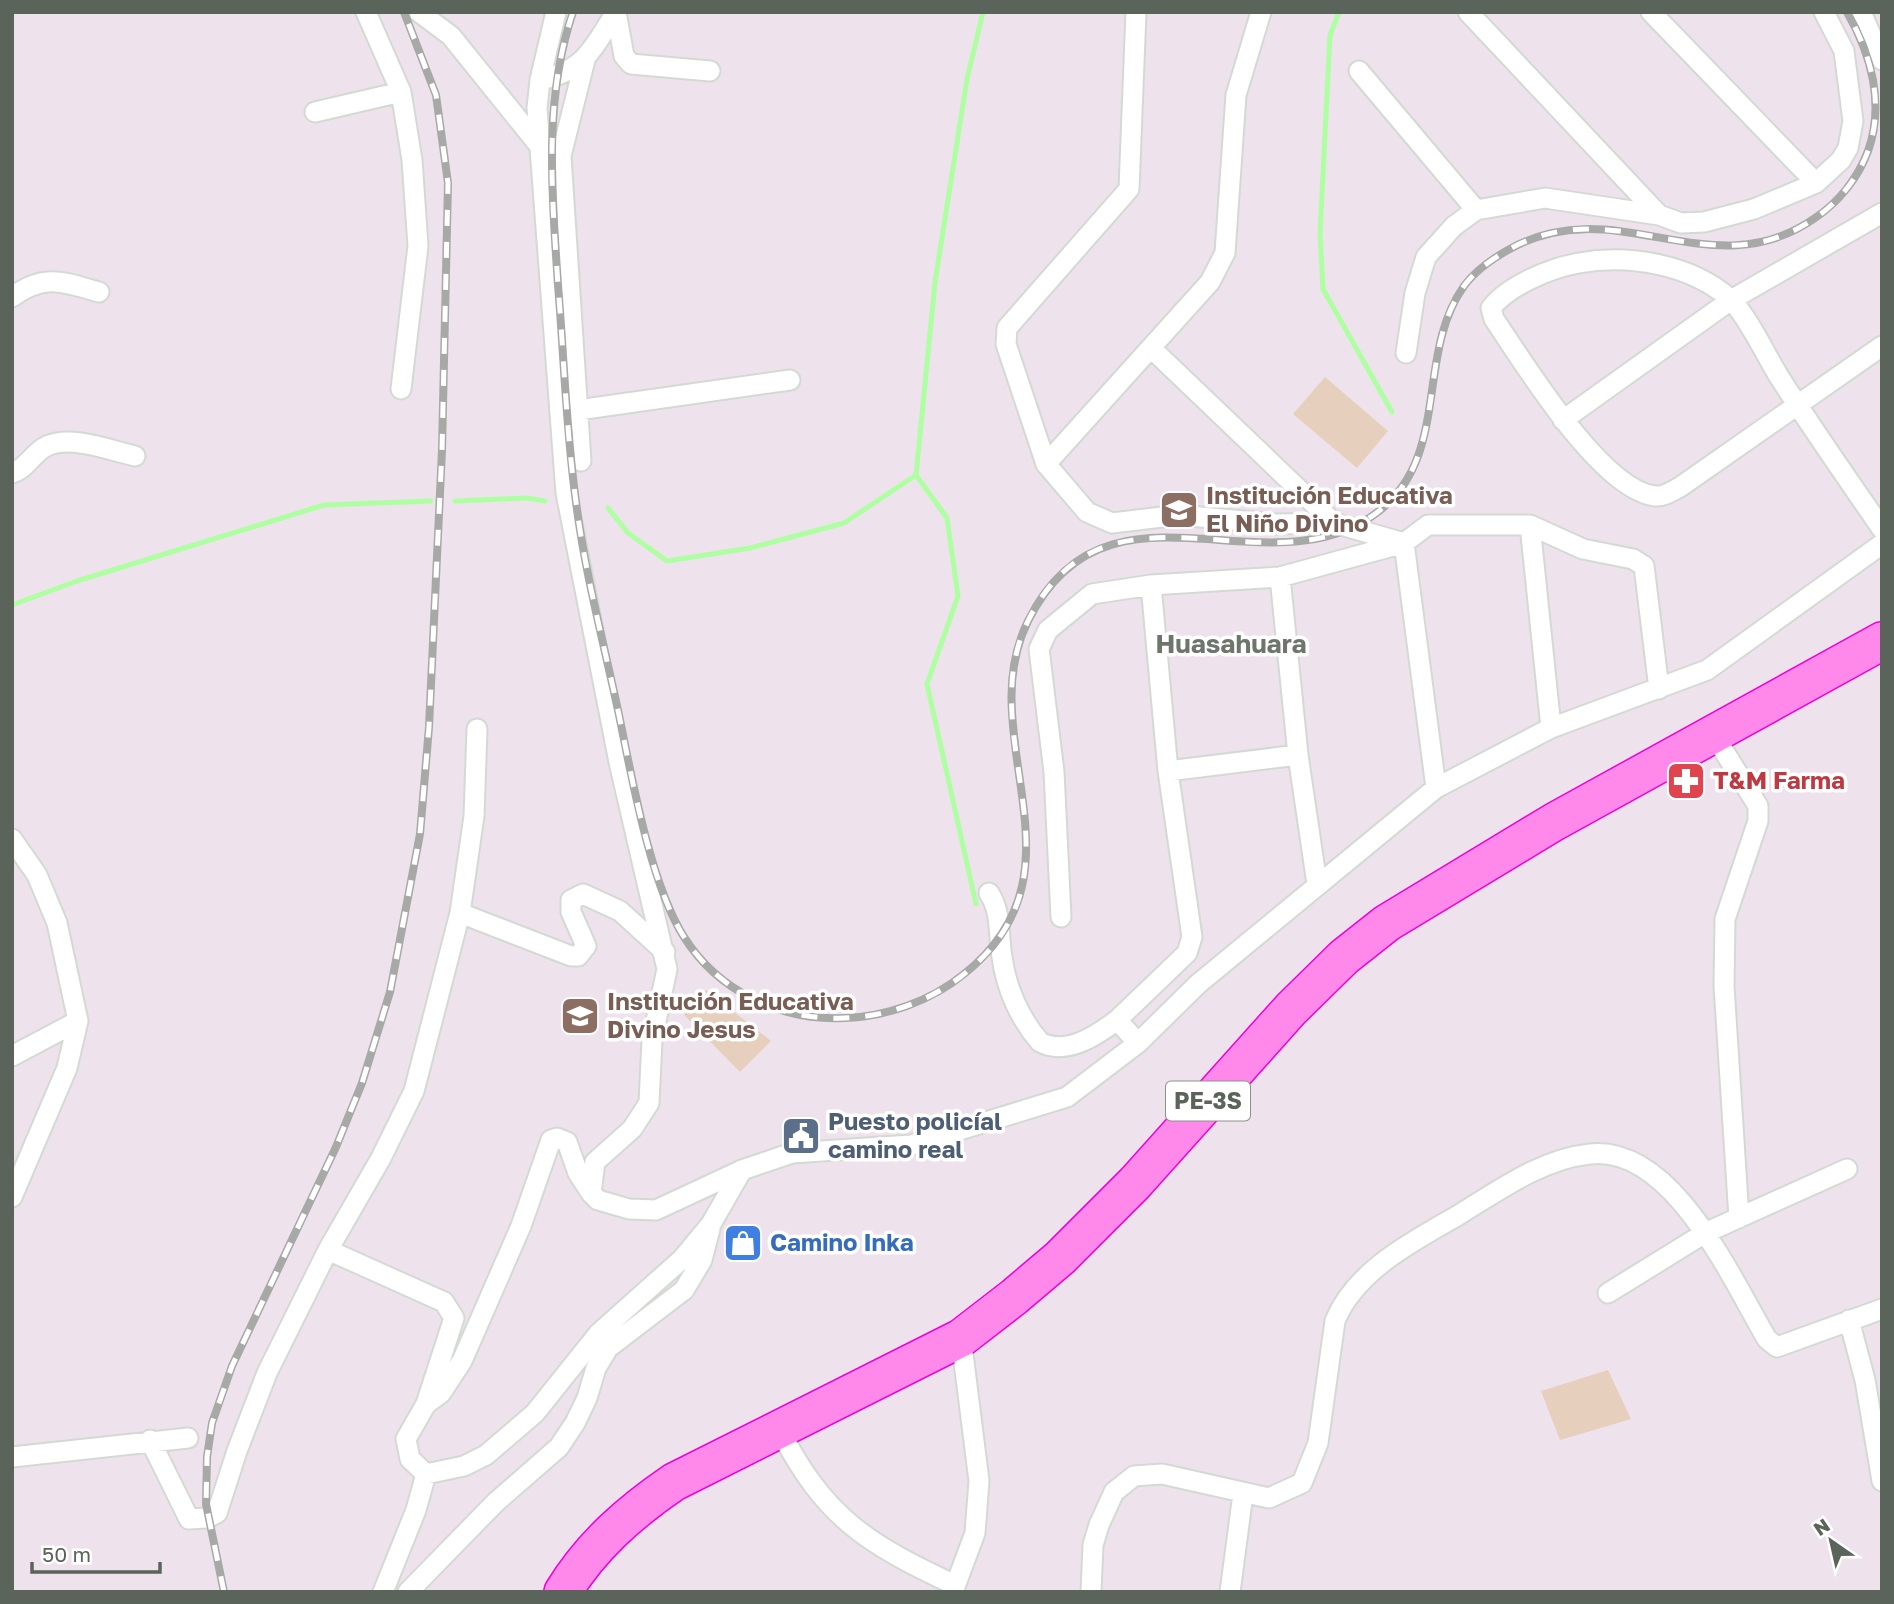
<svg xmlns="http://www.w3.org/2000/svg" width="1894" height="1604" viewBox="0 0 1894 1604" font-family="'Golos Text',sans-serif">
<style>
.green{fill:#e7cfbd}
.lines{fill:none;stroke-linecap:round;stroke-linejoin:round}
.stream{stroke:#aeffa1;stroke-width:5}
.street-casing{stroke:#d3dad3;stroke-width:23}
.highway-casing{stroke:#f000d5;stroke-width:40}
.street{stroke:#fff;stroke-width:19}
.highway{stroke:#ff88eb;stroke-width:37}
.rail-casing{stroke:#a7a9a6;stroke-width:8}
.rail{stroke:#fff;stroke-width:5;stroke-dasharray:16;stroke-linecap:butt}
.labels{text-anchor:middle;stroke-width:7;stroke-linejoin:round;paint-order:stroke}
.shield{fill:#fff;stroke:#8c928c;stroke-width:2}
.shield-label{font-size:23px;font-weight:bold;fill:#5b645a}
.education-label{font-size:24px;font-weight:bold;fill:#785e54;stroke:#fff;text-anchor:start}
.health-label{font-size:24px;font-weight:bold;fill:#be3a42;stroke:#fff;text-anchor:start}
.service-label{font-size:24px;font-weight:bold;fill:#4e5e75;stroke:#fff;text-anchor:start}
.shop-label{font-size:24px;font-weight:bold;fill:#366cbe;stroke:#fff;text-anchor:start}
.neighbourhood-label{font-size:26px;font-weight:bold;fill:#6c766b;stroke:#fff}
</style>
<rect width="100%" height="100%" fill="#eee2ec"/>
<!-- green -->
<path class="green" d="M1325 377 1388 431 1357 468 1293 414Z
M706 990 771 1041 740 1072 684 1015Z
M1608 1370 1631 1419 1560 1440 1541 1391Z"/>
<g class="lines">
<!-- stream -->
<path class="stream" d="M1339 12 1330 35 1320 233 1323 289 1392 412
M455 501 527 498 545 501
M608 508 628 533 667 561 750 548 844 523 916 475
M12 605 77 581 324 505 431 501
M976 904 927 684 958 596 947 518 916 475 935 282 967 79 983 12"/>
<!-- street casing -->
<g class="street-casing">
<path id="street" d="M366 12 401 92 412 160 418 246 401 389
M419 12 451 36 538 144
M556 12 540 80 537 108 566 493 619 762 667 969 652 1040 649 1103 632 1129 595 1162 591 1193 598 1200 629 1209 656 1210 742 1170 792 1153 911 1145 1067 1097 1138 1043 1198 984 1436 788 1551 728 1707 670 1882 544
M616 12 624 56 631 64 710 71
M1136 12 1129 189 1007 328 1006 344 1046 464 1087 512 1112 523 1179 515 1276 524 1334 523
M1468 12 1659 215
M1651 12 1816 183
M1861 12 1882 60
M1359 71 1476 210
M540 80C585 71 593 48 616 12
M315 112 401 92
M12 297C45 273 63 282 99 292
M1882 346 1680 487C1672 491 1664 497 1655 496 1601 490 1524 363 1494 319L1491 308C1509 285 1551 268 1579 263 1628 254 1691 264 1730 299 1745 312 1766 355 1778 375 1811 427 1847 478 1882 529
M1151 348 1334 523 1404 543
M1406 353 1415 293 1426 257 1454 226 1476 210 1545 198 1659 215 1681 223 1704 222 1754 209 1816 183 1841 160 1848 148 1853 121 1844 51 1824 12
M578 410 790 380
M1563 420 1731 300 1882 213
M581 461 561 156 585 60
M1046 464 1210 282 1225 253 1236 95 1261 12
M12 473C27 469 33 452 47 446 71 435 109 450 135 456
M1530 525 1551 728
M1404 543 1436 788
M1280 577 1298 755 1317 884
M1712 732 1758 806V821L1725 919 1724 986 1739 1218
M1168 771 1298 755
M12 839 37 875 57 923 78 1021 67 1068 12 1197
M989 893C1002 913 998 935 1002 957 1006 988 1020 1019 1040 1042 1066 1056 1096 1036 1117 1020
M460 913 571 956H578L586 946 571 912V900L583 894 620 911 665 952
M1061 917 1054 772 1039 649 1048 630 1092 594 1151 585 1280 577 1404 543 1428 525H1530L1583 549 1633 559 1644 566 1659 689
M1138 1043 1117 1020 1187 953 1192 937 1168 771 1151 585
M12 1056 78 1021
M328 1250 444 1302 454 1318 426 1404 406 1439 410 1459 426 1474 464 1466 486 1455 535 1413 599 1333 682 1259 711 1224 742 1170
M1608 1293 1705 1233 1847 1169
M1849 1320 1865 1380 1882 1481
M426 1404 441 1393 462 1361 521 1226 551 1140 557 1138 567 1142 578 1173 591 1193
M778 1427C824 1517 865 1543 955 1585
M150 1440 189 1519 207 1518 217 1513 237 1451 267 1373 328 1250 381 1158 414 1091 460 913 474 816 477 729
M12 1457 188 1438
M383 1592 416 1510 426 1474
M408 1592 496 1502 559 1447 575 1423 587 1398 596 1368 608 1348 684 1290 702 1260 710 1229
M953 1592 975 1533 979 1481 961 1338
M1091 1592 1093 1545 1099 1525 1114 1492 1134 1476 1162 1474 1269 1498 1302 1483 1318 1443 1335 1321C1355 1271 1412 1242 1457 1216 1498 1191 1541 1159 1590 1154 1673 1145 1732 1280 1767 1339L1777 1347 1882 1309
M1230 1592 1243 1494"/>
</g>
<!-- highway casing -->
<g class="highway-casing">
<path id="highway" d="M563 1592C591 1546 630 1512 674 1482L961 1338 1014 1297 1060 1258 1135 1183 1291 1009 1344 957 1387 923 1554 822 1882 641"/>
</g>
<!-- street -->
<use href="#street" class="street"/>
<!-- highway -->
<use href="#highway" class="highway"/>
<!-- rail casing -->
<g class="rail-casing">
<path id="rail" d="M573 12C543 100 552 195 558 285 564 357 566 430 576 502 585 574 604 644 619 715 632 778 650 883 684 937 718 991 780 1021 844 1018 886 1017 931 1001 964 974 1094 871 970 738 1028 621 1107 461 1269 597 1379 511 1451 455 1415 355 1464 286 1475 271 1492 259 1508 250 1616 188 1711 291 1815 218 1839 202 1858 178 1868 151 1885 104 1871 54 1847 12
M224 1592 206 1504 207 1457 212 1423 232 1366 336 1147 362 1083 390 992 420 834 429 727 442 450 448 183 436 95 404 12"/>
</g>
<!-- rail -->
<use href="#rail" class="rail"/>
</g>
<!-- icons -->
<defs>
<g id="school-square" transform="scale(2.0125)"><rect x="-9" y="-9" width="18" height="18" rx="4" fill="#8d6e63" stroke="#fff"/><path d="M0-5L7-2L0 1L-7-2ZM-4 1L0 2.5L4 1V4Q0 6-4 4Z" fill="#fff"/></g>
<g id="pharmacy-square" transform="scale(2.0125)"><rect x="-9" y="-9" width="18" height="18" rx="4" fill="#e0444e" stroke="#fff"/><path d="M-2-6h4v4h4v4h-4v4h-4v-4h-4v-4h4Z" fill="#fff"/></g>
<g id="civic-square" transform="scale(2.0125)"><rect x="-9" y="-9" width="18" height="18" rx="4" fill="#5c6f8a" stroke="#fff"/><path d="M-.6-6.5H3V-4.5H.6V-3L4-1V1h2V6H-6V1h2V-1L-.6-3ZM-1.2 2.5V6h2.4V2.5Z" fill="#fff"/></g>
<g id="shop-square" transform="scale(2.0125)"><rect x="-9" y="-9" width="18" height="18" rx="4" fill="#3f7fe0" stroke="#fff"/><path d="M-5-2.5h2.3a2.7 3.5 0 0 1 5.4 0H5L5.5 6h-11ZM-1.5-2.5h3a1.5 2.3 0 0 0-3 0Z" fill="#fff"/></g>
</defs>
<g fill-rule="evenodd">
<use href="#school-square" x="1179" y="510"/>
<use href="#pharmacy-square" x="1686" y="781"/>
<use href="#school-square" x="580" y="1016"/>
<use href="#civic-square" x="801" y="1136"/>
<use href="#shop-square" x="743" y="1243"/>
</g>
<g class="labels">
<!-- shield labels -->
<rect class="shield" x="1166" y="1081.5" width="84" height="39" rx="5"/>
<g class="shield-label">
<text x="1208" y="1109">PE-3S</text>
</g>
<!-- education labels -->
<g class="education-label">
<text x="1206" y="504">Institución Educativa<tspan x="1206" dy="28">El Niño Divino</tspan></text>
<text x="607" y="1010">Institución Educativa<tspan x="607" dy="28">Divino Jesus</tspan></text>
</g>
<!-- health labels -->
<g class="health-label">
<text x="1713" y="789">T&amp;M Farma</text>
</g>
<!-- service labels -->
<g class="service-label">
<text x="828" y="1130">Puesto policíal<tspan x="828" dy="28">camino real</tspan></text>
</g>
<!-- shop labels -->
<g class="shop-label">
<text x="770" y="1251">Camino Inka</text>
</g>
<!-- neighbourhood labels -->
<g class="neighbourhood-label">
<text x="1231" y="653">Huasahuara</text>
</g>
</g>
<!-- border -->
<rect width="1894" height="1604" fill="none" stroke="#5b645a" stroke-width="28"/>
<!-- north arrow -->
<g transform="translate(1831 1541) rotate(326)" stroke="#ffffff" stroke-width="5" paint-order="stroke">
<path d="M0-5L12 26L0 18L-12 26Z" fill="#5b645a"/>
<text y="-10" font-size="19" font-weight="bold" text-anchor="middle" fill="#5b645a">N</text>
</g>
<!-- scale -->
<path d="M32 1562v10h128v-10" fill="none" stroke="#5b645a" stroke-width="3.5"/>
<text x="42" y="1562" font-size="21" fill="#5b645a" stroke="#ffffff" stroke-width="5" paint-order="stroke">50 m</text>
</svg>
